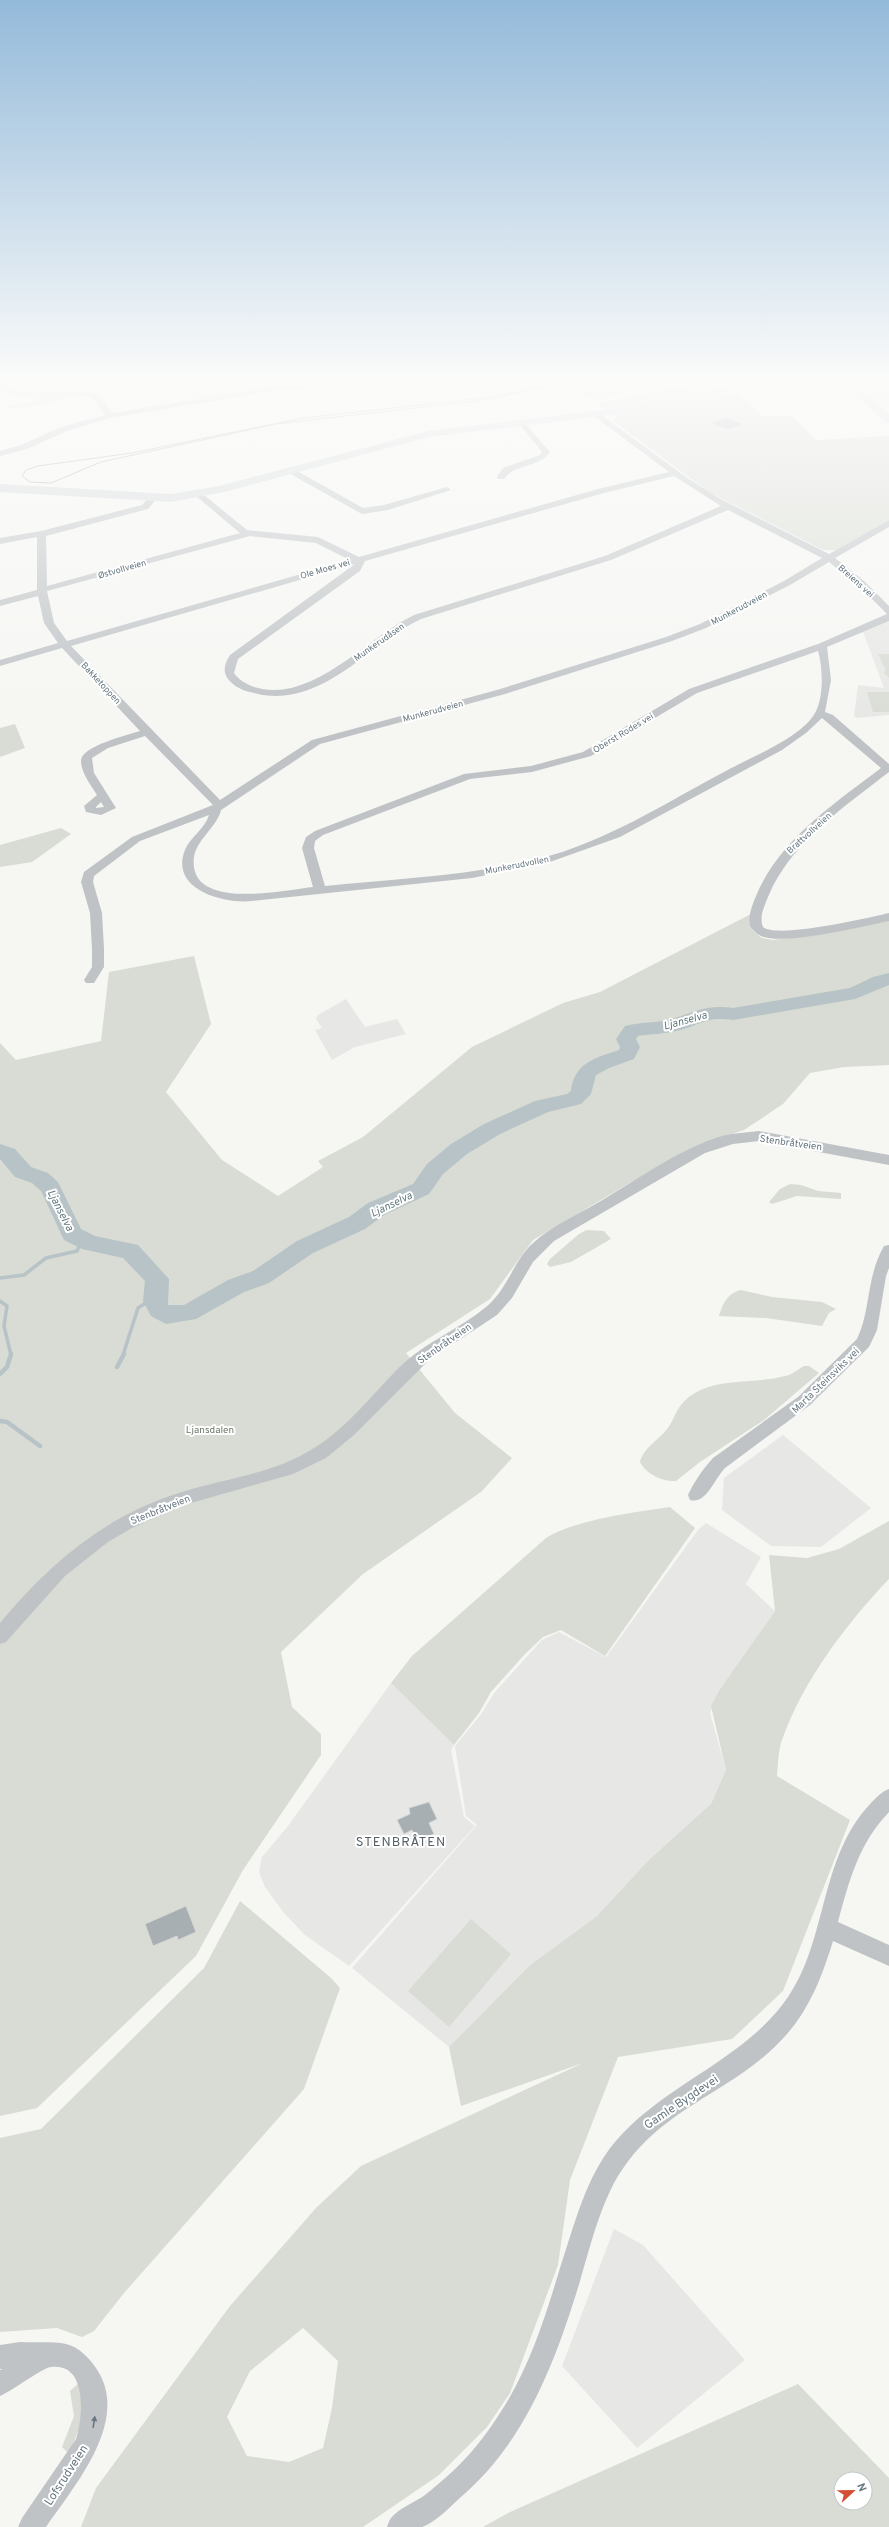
<svg xmlns="http://www.w3.org/2000/svg" width="889" height="2527" viewBox="0 0 889 2527" font-family="Overpass,sans-serif">
<style>
.built{fill:#e7e7e6}
.green{fill:#d8dcd4;fill-rule:evenodd}
.lines{fill:none;stroke-linecap:round;stroke-linejoin:round}
.stream-far1{stroke:#b7c3c6;stroke-width:3.5}
.stream{stroke:#b7c3c6;stroke-width:4.5}
.river{fill:#b7c3c6;fill-rule:evenodd}
.building{fill:#a7afb3;stroke:#d7d7d5}
.minor{fill:#bfc3c6;fill-rule:evenodd}
.secondary{fill:#d2d6d9;fill-rule:evenodd}
.tram{stroke:#a1a7ab;stroke-width:1}
.oneway{fill:#677881}
.labels{text-anchor:middle;stroke-width:4;stroke-linejoin:round;paint-order:stroke}
.far-street-label{font-size:9px;fill:#677881;stroke:#fff}
.street-label{font-size:10px;fill:#677881;stroke:#fff}
.park-label{font-size:10px;fill:#6b7966;stroke:#fff}
.water-label{font-size:11px;font-style:italic;fill:#63797e;stroke:#fff}
.near-street-label{font-size:12px;fill:#677881;stroke:#fff}
.near-neighbourhood-label{font-size:13px;letter-spacing:1px;fill:#556067;stroke:#fff}
</style>
<rect width="100%" height="100%" fill="#f6f6f3"/>
<!-- built -->
<path class="built" d="M214 377H268L279 387 195 400 177 382Z
M781 377H831L846 389 805 394Z
M850 377H889V408L885 409Z
M889 621V715L856 718 854 716 858 685 884 688 863 632Z
M346 999 365 1027 397 1019 406 1034 355 1047 332 1060 315 1030 322 1028 316 1019 318 1015Z
M783 1435 871 1508 821 1547 771 1546 722 1510 724 1478Z
M706 1523 761 1557 746 1584 775 1611 720 1689 710 1713 726 1770 711 1804 597 1916 530 1965 449 2047 352 1968 477 1825 466 1816 455 1746 482 1713 494 1693 542 1640 559 1632 606 1657 698 1530Z
M391 1683 454 1745 451 1750 464 1817 475 1826 349 1966 305 1935 284 1913 265 1887 259 1872 262 1857 288 1826Z
M614 2229 643 2245 745 2360 637 2448 562 2366Z"/>
<!-- green -->
<path class="green" d="M614 377H634L638 379 629 390 594 401 573 386Z
M704 382 720 389 605 410 598 403Z
M735 393 740 394 762 416H792L816 440 889 436V520L836 550H823L709 492 613 421 616 416 628 412Z
M66 395 62 399 25 408H0L29 403 39 396Z
M878 654H889V678L883 672 886 671Z
M867 692H889V712H873Z
M15 724 25 748 0 757V728Z
M61 828 71 834 32 862 0 867V845Z
M751 914 753 931 762 938 773 940 889 919V1065L844 1067 810 1073 783 1104 744 1130 719 1138 645 1174 533 1240 490 1299 406 1353 455 1413 512 1458 481 1492 363 1574 281 1652 292 1707 321 1734V1755L243 1870 196 1956 37 2108 0 2116V1043L16 1060 101 1041 109 972 194 956 211 1024 166 1092 222 1160 278 1196 323 1167 318 1161 363 1137 472 1047 563 1003 600 992Z
M790 1184 801 1185 818 1191 841 1193V1199L797 1196 772 1204 769 1202 780 1189Z
M587 1230 604 1231 611 1239 571 1262 550 1267 547 1264 550 1259 579 1234Z
M741 1290 772 1297 822 1302 836 1309 829 1313 822 1326 766 1318 719 1316C723 1304 727 1293 741 1290Z
M804 1366H809L819 1373 764 1420 700 1462 676 1481C663 1482 646 1474 640 1462 644 1447 658 1441 667 1429 673 1422 675 1412 681 1405 704 1375 754 1385 785 1376 792 1375 798 1369 804 1366Z
M670 1507 695 1528 605 1656 561 1630 543 1637 524 1655 491 1692 479 1713 454 1745 391 1683 412 1656 546 1538C574 1520 636 1512 670 1507Z
M889 1521V1579C846 1624 803 1681 782 1740 778 1751 778 1765 777 1776L850 1820 783 1991 732 2039 618 2057 570 2180 558 2265 510 2393 487 2427 439 2475 363 2527H81L96 2488 230 2306 316 2208 361 2166 583 2063 461 2106 449 2047 530 1965 597 1916 649 1860 711 1804 726 1770 711 1706 720 1689 775 1611 769 1555 807 1558 839 1549ZM303 2328 338 2361 332 2408 323 2448 289 2462 247 2456 227 2417 250 2371Z
M240 1901 331 1978 340 1988 304 2089 124 2293 94 2331 82 2337 57 2328 0 2332V2138L41 2129 204 1968Z
M471 1919 511 1954 449 2027 408 1991Z
M80 2382C88 2406 80 2432 68 2453L62 2447 74 2416 70 2391Z
M798 2384 889 2478V2527H483L508 2513ZM841 2479H865V2503H841Z"/>
<g class="lines">
<!-- stream-far1 -->
<path class="stream-far1" d="M0 1278 24 1275 46 1258 77 1251 82 1240
M0 1301 7 1306 4 1326 11 1355
M123 1355 138 1308 155 1297"/>
<!-- stream -->
<path class="stream" d="M117 1367 124 1354
M0 1374 7 1367 11 1354
M0 1421 7 1422 40 1446"/>
<!-- river -->
<path class="river" d="M889 973V985L855 999 733 1020C703 1016 701 1026 676 1031 664 1034 651 1034 638 1036L636 1039 640 1047 634 1059 609 1068 596 1075 591 1094 581 1104 548 1112 500 1134 467 1154 443 1174 429 1194 384 1215 365 1229 313 1253 269 1283 244 1292 196 1319 166 1324 151 1316 143 1301 145 1281 123 1258 82 1249 64 1240 41 1191 32 1183 15 1177 0 1159V1144L15 1149 31 1167 48 1173 58 1182 81 1229 95 1236 138 1245 169 1279 168 1305H184L228 1280 253 1271 297 1241 349 1217 368 1203 413 1184 427 1164 451 1144 484 1124 535 1101 567 1094 571 1091C574 1063 595 1058 619 1050L620 1047 616 1039 625 1026C640 1022 657 1023 672 1019 695 1012 707 1004 733 1008L850 988 873 977Z"/>
</g>
<!-- building -->
<path class="building" d="M727 417 743 424 727 430 710 423Z
M429 1802 437 1819 429 1823 434 1834 417 1841 412 1830 404 1834 397 1820 410 1814 409 1808Z
M186 1906 196 1932 178 1940 177 1936 153 1946 145 1924Z"/>
<g class="lines">
<!-- minor -->
<path class="minor" d="M0 377H23L19 379 2 381 14 391 94 392 101 396 112 413 279 386 381 382 406 377H419L381 386 279 390 111 418 67 431 27 449 0 456V451L21 445 61 427 105 415 95 400 89 396 14 395 4 393 0 388Z
M597 412 689 479 719 498 829 554 889 520V527L835 558 864 581 889 606V621L827 647 831 680 825 712 833 715 889 764V772C844 807 790 843 768 897 764 907 759 917 763 927 777 939 868 918 889 913V921C863 926 784 946 761 936 756 934 753 930 750 926 748 915 752 906 756 896 779 840 834 804 881 768L822 718 806 733 782 750 620 837 547 863 472 878 252 901C225 904 169 890 185 850 190 837 205 829 209 815L140 841 94 876 93 882 102 913 104 949V967L94 983H86L84 980 92 967V949L90 913 81 882 84 872 132 837 213 805 145 736 108 748 92 758 94 773 116 808 101 815 86 812 84 806 97 795C91 785 81 773 81 761 81 746 128 735 140 731L62 648 0 666V660L58 643 44 623 38 596 0 606V600L37 590V537L0 544V538L41 531 142 505 151 495H157L158 497 148 509 46 536 47 586 240 533 196 496V492L199 491 247 530 318 537 359 557 598 489 669 472 594 416 593 414ZM674 476 721 506 605 556 414 615C366 638 311 705 254 687 246 684 239 680 234 673L238 659 360 571 365 561 604 493ZM728 510 822 558 784 581 700 624 666 637 497 690 312 740 220 800 71 646 355 564 230 655C223 666 222 675 233 684 240 690 249 692 258 694 322 708 369 644 421 619L611 560ZM250 536 316 543 350 560 67 641 54 623 47 591ZM829 562 858 585 887 614 818 644 689 689 583 752 531 766 464 774 315 831 306 837 302 848 313 887C285 890 187 912 194 857 197 839 217 827 221 810L320 744 505 694 672 641 706 628 790 585ZM818 651C823 668 824 697 815 713 801 738 751 757 726 771 665 803 606 842 538 859 468 876 396 879 325 886L314 848 315 841 323 835 470 779 532 772 591 756 697 693ZM101 802 104 807 96 808V807Z
M522 420 550 452C540 468 515 463 504 479H498L497 477 503 468 540 455 542 452 518 422Z
M290 467 363 508 384 505 447 487 451 490 388 510 362 514 287 472 286 470Z
M759 1131 889 1155V1165L759 1141 733 1144 705 1153 554 1241 533 1262 512 1298 497 1315 430 1359 354 1435 326 1458 293 1474 184 1505 132 1528 108 1542 65 1576 6 1642 0 1644V1623C50 1563 106 1515 182 1492 226 1478 274 1474 314 1448 350 1426 375 1390 405 1362 430 1340 461 1328 486 1307 507 1290 513 1262 532 1244 551 1226 577 1215 599 1202 637 1180 689 1142 731 1134 740 1133 750 1132 759 1131Z
M889 1245V1268L886 1276 877 1330 869 1347 810 1405 725 1468C715 1478 706 1505 690 1500L688 1495C694 1482 703 1469 713 1458L798 1397 857 1339C871 1310 866 1277 884 1246Z
M889 1789V1812C859 1843 849 1881 838 1922L889 1945V1966L833 1941C823 1974 810 2008 787 2034 732 2097 653 2106 611 2189 597 2218 589 2250 580 2281 556 2360 526 2441 462 2496 451 2506 436 2522 422 2527 413 2527 397 2527 387 2527 388 2524 389 2521 391 2518 398 2509 415 2502 425 2495 435 2487 444 2479 453 2471 471 2454 487 2434 500 2413 529 2369 545 2318 560 2268 574 2226 586 2176 615 2142 665 2083 744 2061 788 1997 828 1939 819 1857 871 1803 877 1797 881 1792 889 1789Z
M20 2342C35 2343 52 2341 66 2344 79 2347 89 2358 96 2368 132 2420 74 2486 46 2527H18L22 2518 76 2439C83 2418 88 2362 51 2367 40 2369 14 2390 0 2396V2370L3 2369H0V2345Z"/>
<!-- secondary -->
<path class="secondary" d="M757 377H772L712 397 618 414 429 437 224 492 171 502 0 492V484L171 494 219 486 429 431 618 408 710 391Z
M837 377H848L889 414V423L885 422Z"/>
<!-- tram -->
<path class="tram" d="M581 377 492 397 303 418 132 453 38 466 26 470 22 476 30 482 51 483 101 462 276 424 484 400 589 377"/>
</g>
<!-- one-way arrows -->
<defs><path id="oneway-solid" d="M-6-.8H1V-3.2L6.5 0L1 3.2V.8H-6Z"/></defs>
<use class="oneway" href="#oneway-solid" transform="translate(94 2422) rotate(-81)"/>
<!-- sky -->
<linearGradient id="sky" x2="0" y2="1"><stop stop-color="#94bada"/><stop offset="0.52" stop-color="#fbfbfa"/><stop offset="1" stop-color="#fbfbfa" stop-opacity="0"/></linearGradient>
<rect width="889" height="730" fill="url(#sky)"/>
<g class="labels">
<!-- far-street labels -->
<g class="far-street-label">
<text transform="translate(122 569) rotate(-16)" y="3">Østvollveien</text>
<text transform="translate(325 569) rotate(-16)" y="3">Ole Moes vei</text>
<text transform="translate(856 581) rotate(42)" y="3">Breiens vei</text>
<text transform="translate(739 608) rotate(-28)" y="3">Munkerudveien</text>
<text transform="translate(379 642) rotate(-35)" y="3">Munkerudåsen</text>
<text transform="translate(101 683) rotate(47)" y="3">Bakketoppen</text>
<text transform="translate(433 711) rotate(-15)" y="3">Munkerudveien</text>
<text transform="translate(623 733) rotate(-31)" y="3">Oberst Rodes vei</text>
<text transform="translate(809 833) rotate(-42)" y="3">Brattvollveien</text>
<text transform="translate(517 865) rotate(-11)" y="3">Munkerudvollen</text>
</g>
<!-- street labels -->
<g class="street-label">
<text transform="translate(791 1142) rotate(8)" y="4">Stenbråtveien</text>
<text transform="translate(444 1343) rotate(-35)" y="4">Stenbråtveien</text>
<text transform="translate(825 1380) rotate(-44)" y="4">Marta Steinsviks vei</text>
<text transform="translate(160 1509) rotate(-22)" y="4">Stenbråtveien</text>
</g>
<!-- park labels -->
<g class="park-label">
<text x="210" y="1433">Ljansdalen</text>
</g>
<!-- water labels -->
<g class="water-label">
<text transform="translate(685 1020) rotate(-15)" y="4">Ljanselva</text>
<text transform="translate(391 1204) rotate(-26)" y="4">Ljanselva</text>
<text transform="translate(61 1210) rotate(63)" y="4">Ljanselva</text>
</g>
<!-- near-street labels -->
<g class="near-street-label">
<text transform="translate(681 2102) rotate(-34)" y="4">Gamle Bygdevei</text>
<text transform="translate(66 2475) rotate(-57)" y="4">Lofsrudveien</text>
</g>
<!-- near-neighbourhood labels -->
<g class="near-neighbourhood-label">
<text x="401" y="1846">STENBRÅTEN</text>
</g>
</g>
<!-- north arrow -->
<g transform="translate(853 2491) rotate(68)"><circle r="19" fill="#ffffff" stroke="#c2c9cd"/>
<path d="M0-3L7 15L0 10L-7 15Z" fill="#d44e35"/>
<text y="-6" font-size="11" font-weight="bold" text-anchor="middle" fill="#677881">N</text>
</g>
</svg>
